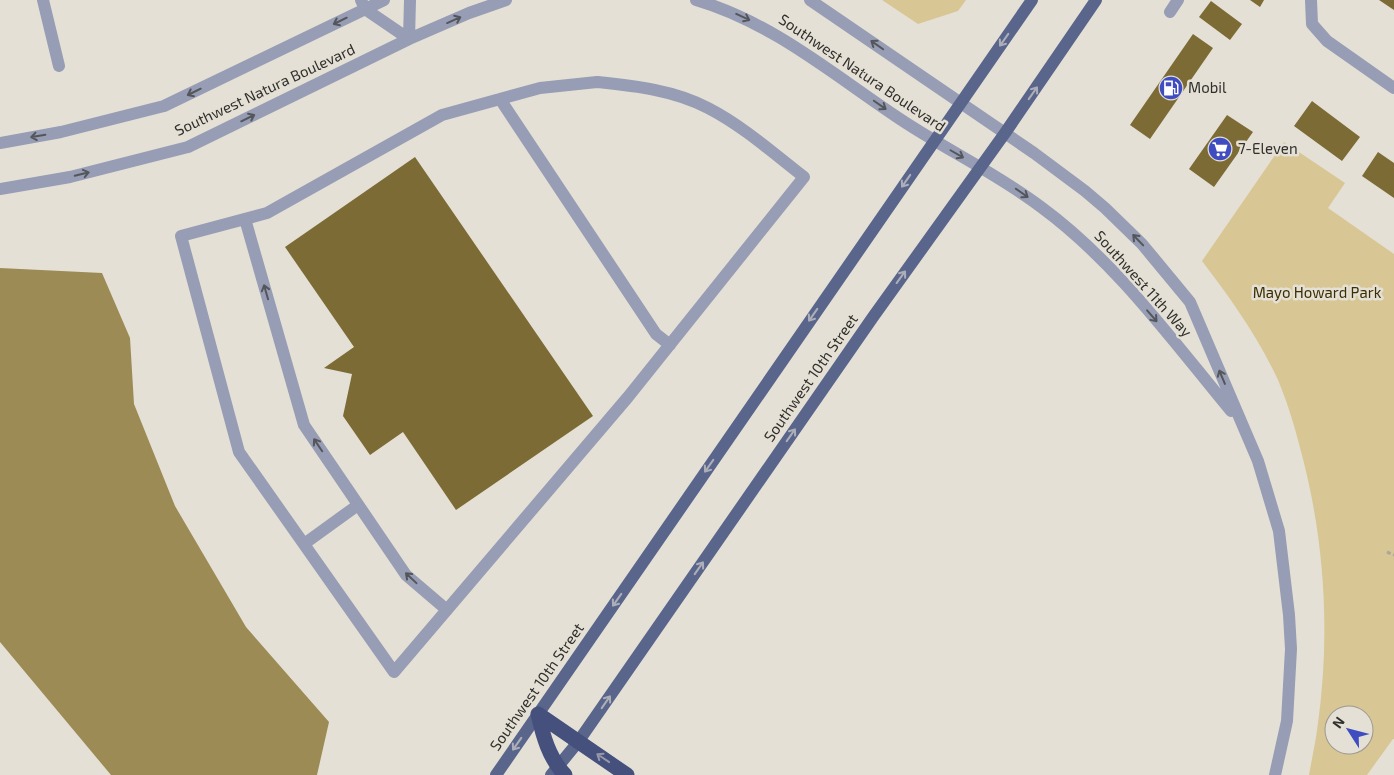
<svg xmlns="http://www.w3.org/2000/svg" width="1394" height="775" viewBox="0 0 1394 775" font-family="'Exo 2',sans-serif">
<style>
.green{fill:#d8c794;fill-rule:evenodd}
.water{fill:#9c8b55}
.building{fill:#7c6b35}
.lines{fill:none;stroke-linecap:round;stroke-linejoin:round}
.path{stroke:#aaa79e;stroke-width:3;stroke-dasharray:4 2.5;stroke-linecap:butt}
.minor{stroke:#969db4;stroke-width:12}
.major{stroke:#5a658c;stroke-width:12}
.highway{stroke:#45507d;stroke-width:15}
.oneway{stroke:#54565b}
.oneway2{stroke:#adafb8}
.oneway3{stroke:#9498a9}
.labels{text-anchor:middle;stroke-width:5;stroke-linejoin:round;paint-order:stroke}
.street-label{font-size:15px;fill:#302f2b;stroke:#e4e0d5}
.poi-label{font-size:15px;fill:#302f2b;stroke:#e4e0d5;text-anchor:start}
.park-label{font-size:15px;fill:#3b2e00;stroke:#e4e0d5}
</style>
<rect width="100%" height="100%" fill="#e4e0d5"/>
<!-- green -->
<path class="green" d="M882 0H966L958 11 918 24Z
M1284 142 1345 183 1328 208 1394 254V739H1393L1367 775H1309C1312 758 1316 740 1318 723 1330 636 1325 547 1304 463 1297 435 1289 406 1278 380 1258 337 1231 299 1202 261ZM1334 715H1364V745H1334Z"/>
<!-- water -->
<path class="water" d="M0 268 102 273 130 338 134 404 175 506 246 627 329 722 317 775H111L0 642Z"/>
<!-- building -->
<path class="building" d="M1250 0H1264L1260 7Z
M1379 0H1394V10Z
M1211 1 1242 24 1230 40 1199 17Z
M1193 34 1213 48 1150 139 1130 125Z
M1312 101 1360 137 1342 161 1294 126Z
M1227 115 1253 132 1214 187 1189 169Z
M1378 152 1394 163V198L1362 176Z
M415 157 593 416 456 510 403 432 370 455 343 416 352 374 324 368 354 347 285 247Z"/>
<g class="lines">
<!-- path -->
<path class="path" d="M1387 552 1394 555"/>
<!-- minor -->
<path class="minor" d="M43 0 59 66
M361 0 365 9 409 39
M696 0C771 22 830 72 894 115 942 148 995 172 1041 207 1116 262 1172 340 1231 411
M810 0 1034 153 1085 191 1105 208 1142 244 1190 302 1258 461 1279 531 1289 615 1291 649 1287 721 1275 775
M1311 0 1312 24 1327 41 1394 88
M1170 12 1178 0
M409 39 410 0
M597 82C635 86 674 90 708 108 743 126 773 153 804 177L628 397 394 672 239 452 181 236 267 213 442 115 540 88Z
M500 99 656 334 670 345
M0 143 61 132 164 106 384 0
M0 189 70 177 188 147 409 39 469 13 506 0
M245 219 304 425 406 575 447 610
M304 544 358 505"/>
<!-- major -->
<path class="major" d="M496 775 1032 0
M551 775 578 742 873 317 1005 133 1096 0"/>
<!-- highway -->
<path class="highway" d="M538 714 627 775
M538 714C543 736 549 758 565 775"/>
</g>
<!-- one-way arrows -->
<defs><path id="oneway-shaft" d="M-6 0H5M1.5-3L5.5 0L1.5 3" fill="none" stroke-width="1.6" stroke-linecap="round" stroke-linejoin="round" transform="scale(1.25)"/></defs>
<g class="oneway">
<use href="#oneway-shaft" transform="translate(743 17) rotate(25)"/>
<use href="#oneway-shaft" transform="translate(454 20) rotate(-24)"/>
<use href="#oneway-shaft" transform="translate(340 21) rotate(154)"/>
<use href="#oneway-shaft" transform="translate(877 45) rotate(-145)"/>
<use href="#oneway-shaft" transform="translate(194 92) rotate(154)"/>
<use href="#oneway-shaft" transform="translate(880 105) rotate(35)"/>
<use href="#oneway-shaft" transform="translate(248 118) rotate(-26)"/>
<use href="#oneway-shaft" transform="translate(38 136) rotate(170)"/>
<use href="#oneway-shaft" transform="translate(957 154) rotate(30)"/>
<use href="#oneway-shaft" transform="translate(82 174) rotate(-14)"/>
<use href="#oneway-shaft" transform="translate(1022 193) rotate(35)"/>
<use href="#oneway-shaft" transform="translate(1138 240) rotate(-134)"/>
<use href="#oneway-shaft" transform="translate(266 292) rotate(-106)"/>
<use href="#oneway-shaft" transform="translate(1152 316) rotate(49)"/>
<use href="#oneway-shaft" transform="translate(1222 377) rotate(-113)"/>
<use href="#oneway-shaft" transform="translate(318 445) rotate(-124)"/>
<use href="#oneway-shaft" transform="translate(411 578) rotate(-137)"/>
</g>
<g class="oneway2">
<use href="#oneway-shaft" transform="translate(1004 40) rotate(125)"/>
<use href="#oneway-shaft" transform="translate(1033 93) rotate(-55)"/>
<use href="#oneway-shaft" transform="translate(906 181) rotate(125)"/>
<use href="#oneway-shaft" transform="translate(901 277) rotate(-54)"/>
<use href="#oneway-shaft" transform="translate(813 315) rotate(125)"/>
<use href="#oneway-shaft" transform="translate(791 435) rotate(-55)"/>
<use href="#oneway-shaft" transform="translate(709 466) rotate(125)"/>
<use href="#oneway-shaft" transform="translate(699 568) rotate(-55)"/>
<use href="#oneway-shaft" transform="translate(617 600) rotate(125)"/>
<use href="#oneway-shaft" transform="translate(606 702) rotate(-55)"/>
<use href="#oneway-shaft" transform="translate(517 744) rotate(125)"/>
</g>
<use class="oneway3" href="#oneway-shaft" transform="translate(603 758) rotate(-146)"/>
<!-- icons -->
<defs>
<g id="fuel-disc" transform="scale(1.25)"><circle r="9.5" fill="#3f4dc1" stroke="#e4e0d5"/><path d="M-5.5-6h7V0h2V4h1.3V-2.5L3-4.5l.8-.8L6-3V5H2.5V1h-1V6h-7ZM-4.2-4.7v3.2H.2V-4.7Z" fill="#fff"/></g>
<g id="supermarket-disc" transform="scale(1.25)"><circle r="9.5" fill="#3f4dc1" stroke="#e4e0d5"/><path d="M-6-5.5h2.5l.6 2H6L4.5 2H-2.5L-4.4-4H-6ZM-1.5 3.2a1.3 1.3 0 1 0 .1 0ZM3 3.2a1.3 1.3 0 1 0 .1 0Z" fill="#fff"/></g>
</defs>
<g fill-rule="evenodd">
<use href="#fuel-disc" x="1171" y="88"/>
<use href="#supermarket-disc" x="1220" y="149"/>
</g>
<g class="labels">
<!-- street labels -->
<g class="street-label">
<text transform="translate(862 73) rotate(34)" y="5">Southwest Natura Boulevard</text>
<text transform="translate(265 90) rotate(-25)" y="5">Southwest Natura Boulevard</text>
<text transform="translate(1143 284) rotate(48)" y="5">Southwest 11th Way</text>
<text transform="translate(811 378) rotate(-55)" y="5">Southwest 10th Street</text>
<text transform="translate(537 687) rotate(-55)" y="5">Southwest 10th Street</text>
</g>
<!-- poi labels -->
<g class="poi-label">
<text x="1188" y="93">Mobil</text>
<text x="1238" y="154">7-Eleven</text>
</g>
<!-- park labels -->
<g class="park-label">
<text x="1317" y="298">Mayo Howard Park</text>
</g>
</g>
<!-- north arrow -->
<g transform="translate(1349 730) rotate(306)"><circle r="24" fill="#e4e0d5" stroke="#9c9991"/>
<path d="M0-4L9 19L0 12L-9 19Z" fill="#3f4dc1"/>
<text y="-8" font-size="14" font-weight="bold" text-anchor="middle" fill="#302f2b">N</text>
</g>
</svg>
